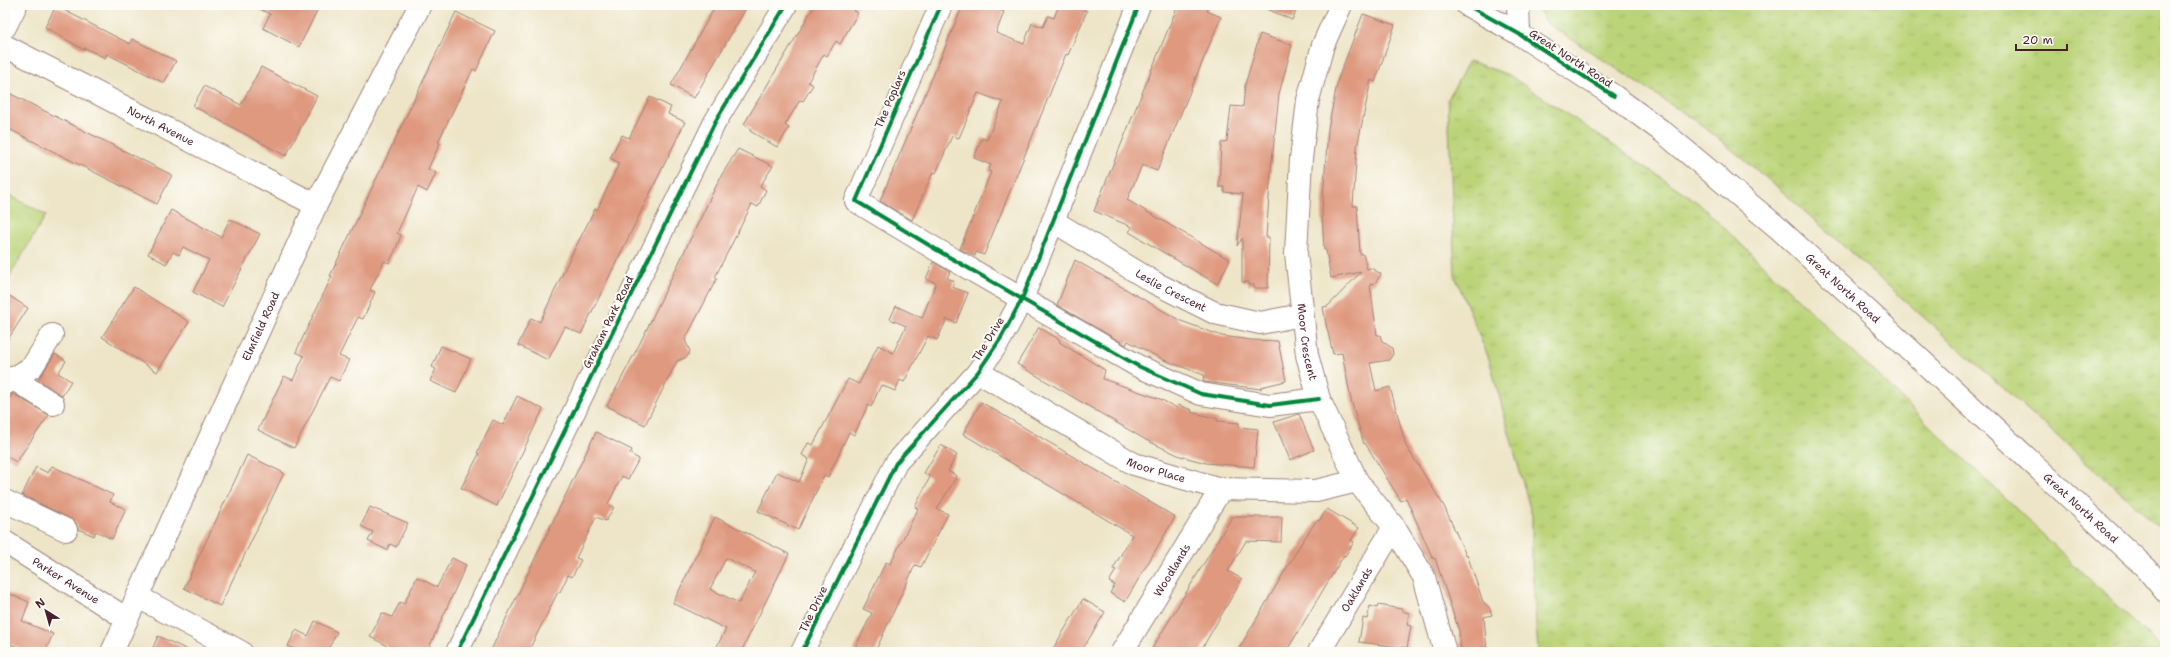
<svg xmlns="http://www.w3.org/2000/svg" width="2170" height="657" viewBox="0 0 2170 657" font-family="'Shantell Sans',sans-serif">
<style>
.grass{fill:url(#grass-tufts);stroke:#827a52}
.pitch{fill:#bbd479;stroke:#827a52}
.building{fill:#df997f;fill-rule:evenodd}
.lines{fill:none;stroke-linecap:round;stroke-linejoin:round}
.minor-casing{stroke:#9c827a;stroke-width:24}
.major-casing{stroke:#9c827a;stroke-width:24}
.minor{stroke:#fff;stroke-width:22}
.major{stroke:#fff;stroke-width:22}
.cycleway-casing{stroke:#fdfcf7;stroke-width:6}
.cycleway{stroke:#00873e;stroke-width:4}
.labels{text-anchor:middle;stroke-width:4;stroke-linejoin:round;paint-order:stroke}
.street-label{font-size:11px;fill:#4a1f2b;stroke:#fdfcf7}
</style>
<defs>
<pattern id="grass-tufts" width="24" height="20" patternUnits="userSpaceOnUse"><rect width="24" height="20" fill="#bbd479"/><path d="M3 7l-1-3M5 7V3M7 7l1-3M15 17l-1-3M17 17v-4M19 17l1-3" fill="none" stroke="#a2b669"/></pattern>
</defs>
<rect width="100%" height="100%" fill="#fdfcf7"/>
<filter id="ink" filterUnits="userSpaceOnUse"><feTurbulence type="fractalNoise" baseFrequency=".025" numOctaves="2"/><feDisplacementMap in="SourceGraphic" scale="8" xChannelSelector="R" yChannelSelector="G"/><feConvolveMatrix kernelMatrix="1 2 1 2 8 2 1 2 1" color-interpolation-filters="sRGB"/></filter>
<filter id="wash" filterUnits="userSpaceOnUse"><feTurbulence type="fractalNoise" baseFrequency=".012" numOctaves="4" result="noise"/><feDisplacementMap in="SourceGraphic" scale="16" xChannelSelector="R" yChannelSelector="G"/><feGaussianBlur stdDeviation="0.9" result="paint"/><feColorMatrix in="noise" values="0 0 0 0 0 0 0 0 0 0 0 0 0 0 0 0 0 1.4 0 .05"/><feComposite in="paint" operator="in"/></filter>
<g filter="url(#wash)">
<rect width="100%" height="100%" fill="#eee5c8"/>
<!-- grass -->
<path class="grass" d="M1540 5H2165V532L1775 185 1699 123 1547 23 1540 12Z
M1469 61 1509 75 1696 201 2165 652H1538L1532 565V516L1489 359 1455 276 1448 99Z"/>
<!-- pitch -->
<path class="pitch" d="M9 195 46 215 5 284V202Z"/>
<g id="blocks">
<!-- building -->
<path class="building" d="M251 5H320L299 47 263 28 270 14Z
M716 5H748L694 98 671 85Z
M815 5H858L854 11 858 13 840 44 836 41 827 56 824 54 808 82 813 85 803 101 800 100 785 125 789 128 777 147 750 131 751 129 744 124Z
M963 5H987L1004 12 996 33 1024 44 1032 23 1043 27 1048 16 1054 18 1059 5H1086L1084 10 1087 11 1068 55 1066 54 984 255 976 252 975 256 960 249 991 172 988 171 991 165 974 158 982 138 987 140 1003 102 978 93 959 138 952 136 936 173 933 172 912 220 880 201Z
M1178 5H1209L1207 11 1221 17 1157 171 1142 165 1127 200 1230 260 1217 284 1129 232 1132 227 1094 211Z
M1258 5H1299L1292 20Z
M56 6 130 44 132 39 176 61 164 83 107 54 105 58 85 48 84 50 45 27Z
M456 12 495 31 476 71 473 69 438 142 440 143 428 169 436 173 427 192 418 187 397 233 401 235 395 251 389 263 384 261 370 290 375 292 369 306 363 319 358 317 339 356 349 360 339 381 330 377 294 448 258 430 284 376 293 380 304 356 296 352 332 276H330Z
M1363 14 1395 25 1375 82 1371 80 1357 147 1353 206H1357L1360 254H1363L1367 269 1371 268 1381 274 1375 283 1370 284 1377 335H1380L1382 341 1392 348 1393 354 1389 360 1370 363 1376 391 1390 387 1406 446 1444 506 1466 555 1467 554 1483 602 1489 607 1492 615 1484 617 1487 652H1461L1459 631 1435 558 1433 559 1406 498 1401 501 1365 443 1364 444 1351 400 1342 353 1333 354 1326 324 1323 307 1328 306 1361 272 1331 278 1326 250H1324L1322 213 1328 129 1338 79Z
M1260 34 1292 45 1279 94 1271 170 1266 237H1269L1268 288H1254V285H1248V282H1242V238L1237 246 1243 194 1224 192V187H1219L1221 143 1227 141 1231 106 1243 107 1245 85Z
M261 67 317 96 286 156 193 106 204 86 241 105Z
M5 91 172 175 157 204 5 127Z
M650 97 671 107 668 114 685 122 581 334 565 327 548 360 518 345 531 318 540 322 567 264 595 209 597 210 619 163 610 158 622 135 629 138Z
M738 149 773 166 760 186 766 190 758 207 752 204 715 277 717 278 685 340 690 351 687 357 677 361 645 425 607 406 639 345 721 176Z
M171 210 221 237 230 219 260 234 222 307 193 292 209 260 183 247 179 255 173 252 166 264 148 254Z
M1075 260 1181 321 1222 336 1251 340 1278 341 1286 381 1261 387V389L1205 382 1203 381 1204 375 1164 360 1128 341 1126 345 1057 305Z
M933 262 950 272 947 278 954 281 952 287 968 293 956 323 947 319 937 340 928 336 904 382 900 380 895 391 881 385 871 407 868 405 854 435 849 432 828 477 824 475 798 530 758 511 777 472 799 482 809 459 802 455 808 443 813 445 848 379 859 384 878 345 893 353 906 326 890 319 896 306 922 318 936 283 926 279Z
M134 287 189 322 157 372 102 337Z
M5 293 28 308 5 344Z
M1039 327 1060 340 1059 342 1105 370 1103 379 1160 399 1177 408 1178 405 1192 410 1191 412 1218 419 1217 421 1239 423V427L1258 429 1254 467 1206 463 1180 456 1146 440 1017 364Z
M441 346 471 359 456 393 430 381 436 369 432 367Z
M55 354 66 361 58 373 71 381 62 396 38 380Z
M13 394 49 415 16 462 5 455V403Z
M517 396 543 409 497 506 461 488 479 454 477 453 493 420 503 425Z
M981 402 1175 517 1125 602 1110 593 1115 585 1109 582 1116 570 1113 569 1132 535 963 434Z
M1299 414 1314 450 1290 460 1274 422Z
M596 432 632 450 630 454 639 459 628 479 622 476 608 504 614 507 606 521 596 517 576 558 581 560 572 577 568 575 560 592H558L528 652H490Z
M941 445 957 455 948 471 957 476 937 509 948 514 921 567 915 565 875 652H853L872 613 863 609 886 562 890 564 918 509 915 507 930 477 924 473Z
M247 455 284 473 220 606 184 588Z
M52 466 113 495 110 502 126 509 112 539 96 531 94 536 78 529 76 523 71 519 22 495 36 467 48 473Z
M370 507 408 523 396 547 390 544 387 550 368 541 373 532 361 526Z
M1327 509 1359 528 1351 540 1354 542 1345 556 1344 555 1286 652H1237L1302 542 1317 520 1319 521Z
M715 517 789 554 741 652H714L726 629 673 603ZM726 558 755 572 739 603 710 589Z
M1232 517H1282L1281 542 1246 541 1228 571 1242 579 1200 652H1150Z
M452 558 466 565 427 652H393L385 648 386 645 370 637 382 613 392 617 400 602 404 604 417 577 437 587Z
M5 592 29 602 22 621 53 634 45 652H30L5 642Z
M1083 599 1105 612 1081 652H1051Z
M1378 605 1402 609V611L1409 613 1407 625 1411 626 1407 648 1359 642 1363 618 1367 619 1370 606 1377 608Z
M315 621 337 632 327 652H299L288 646 296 630 308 636Z
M158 636 192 652H151Z"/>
</g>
</g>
<g filter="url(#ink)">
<use href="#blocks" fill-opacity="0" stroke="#9c827a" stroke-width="1"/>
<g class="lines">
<!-- minor casing -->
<g class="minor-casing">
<g id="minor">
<path d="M941 5 856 201 937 250 1138 366 1201 394 1270 405 1319 399"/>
<path id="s1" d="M1341 5 1323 45 1308 100 1301 159 1296 253 1307 355 1319 399 1357 481 1394 527 1424 577 1445 652"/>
<path d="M1518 5 1519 34"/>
<path d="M5 27 16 5"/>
<path id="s2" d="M5 46 316 205"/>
<path id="s3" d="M1053 221 1155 283 1215 313 1260 323 1302 315"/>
<path id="s4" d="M978 372 1134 464 1221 489 1316 491 1357 481"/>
<path d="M12 378 53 404"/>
<path d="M5 384 32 367 52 335"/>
<path d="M5 501 66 530"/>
<path id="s5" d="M5 542 127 619"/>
<path d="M138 597 241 652"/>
<path id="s6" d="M112 652 316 205 420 5"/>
<path d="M457 652 715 122 786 5"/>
<path d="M802 652 896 463 978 372 1001 338 1022 299 1139 5"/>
<path id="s7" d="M1122 652 1221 489"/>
<path id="s8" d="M1319 652 1394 527"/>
</g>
</g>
<!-- major casing -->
<g class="major-casing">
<g id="major">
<path id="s9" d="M1467 5 1519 34 1614 96 1663 132 1777 227 2146 568 2165 591"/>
</g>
</g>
<!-- minor -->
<use href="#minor" class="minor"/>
<!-- major -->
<use href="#major" class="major"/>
<!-- cycleway casing -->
<g class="cycleway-casing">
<path id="cycleway" d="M941 5 856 201 937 250 1138 366 1201 394 1270 405 1319 399
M1467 5 1519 34 1614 96
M457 652 715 122 786 5
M802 652 896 463 978 372 1001 338 1022 299 1139 5"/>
</g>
<!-- cycleway -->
<use href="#cycleway" class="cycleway"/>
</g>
</g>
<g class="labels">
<!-- street labels -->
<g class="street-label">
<text transform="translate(1571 58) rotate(33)" y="4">Great North Road</text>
<text transform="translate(890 99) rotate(-67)" y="4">The Poplars</text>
<text dy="4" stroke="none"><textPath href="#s2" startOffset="175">North Avenue</textPath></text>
<text dy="4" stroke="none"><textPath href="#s9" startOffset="472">Great North Road</textPath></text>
<text dy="4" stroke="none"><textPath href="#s3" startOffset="137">Leslie Crescent</textPath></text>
<text transform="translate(608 322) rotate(-64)" y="4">Graham Park Road</text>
<text dy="4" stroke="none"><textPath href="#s6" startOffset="358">Elmfield Road</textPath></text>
<text transform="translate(988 339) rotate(-58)" y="4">The Drive</text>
<text dy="4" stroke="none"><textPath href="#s1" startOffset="344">Moor Crescent</textPath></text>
<text dy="4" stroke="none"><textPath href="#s4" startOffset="204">Moor Place</textPath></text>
<text dy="4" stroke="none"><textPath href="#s9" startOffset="796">Great North Road</textPath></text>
<text dy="4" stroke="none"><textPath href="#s7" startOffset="96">Woodlands</textPath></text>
<text dy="4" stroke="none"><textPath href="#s5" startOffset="72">Parker Avenue</textPath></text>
<text dy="4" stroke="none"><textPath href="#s8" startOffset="73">Oaklands</textPath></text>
<text transform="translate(813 609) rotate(-64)" y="4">The Drive</text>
</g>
</g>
<!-- margin -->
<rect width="2170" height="657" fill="none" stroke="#fdfcf7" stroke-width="20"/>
<!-- north arrow -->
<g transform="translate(46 611) rotate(323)" stroke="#fdfcf7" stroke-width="3" paint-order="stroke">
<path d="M0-3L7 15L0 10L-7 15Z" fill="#4a1f2b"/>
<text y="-6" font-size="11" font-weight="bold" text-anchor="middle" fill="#4a1f2b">N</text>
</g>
<!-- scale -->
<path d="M2016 44v6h51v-6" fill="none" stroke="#4a1f2b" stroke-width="2"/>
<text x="2022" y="44" font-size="12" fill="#4a1f2b" stroke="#fdfcf7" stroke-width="3" paint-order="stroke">20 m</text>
</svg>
